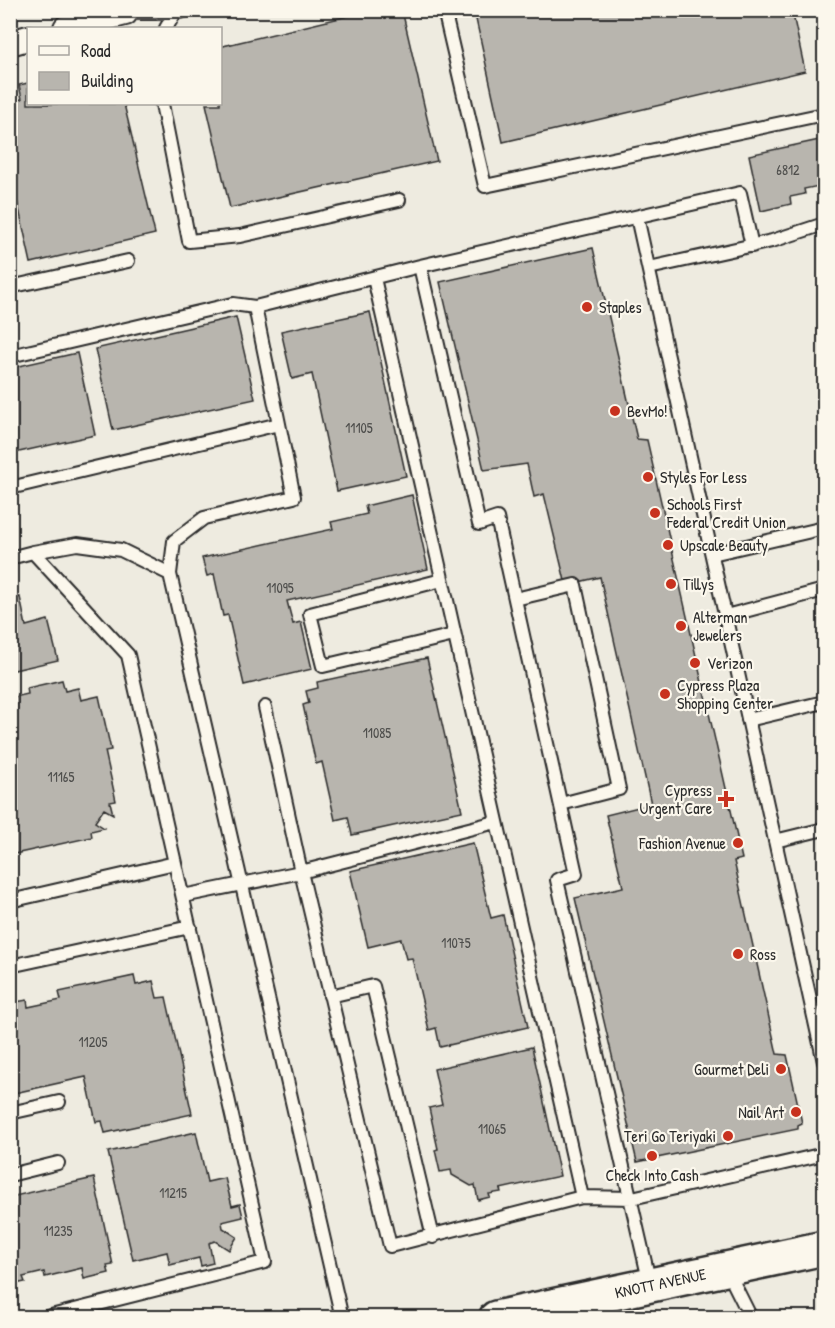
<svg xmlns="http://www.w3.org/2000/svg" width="835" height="1328" viewBox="0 0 835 1328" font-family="'Patrick Hand',sans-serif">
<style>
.building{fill:#b8b5ae;stroke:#2b2b2b;stroke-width:1.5}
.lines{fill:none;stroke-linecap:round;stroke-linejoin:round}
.service-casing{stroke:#2b2b2b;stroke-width:16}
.minor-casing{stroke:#2b2b2b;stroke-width:28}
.secondary-casing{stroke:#2b2b2b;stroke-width:38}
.service{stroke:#fbf7ec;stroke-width:12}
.minor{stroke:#fbf7ec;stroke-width:24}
.secondary{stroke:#fbf7ec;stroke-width:33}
.poi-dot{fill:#c8321e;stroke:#fbf7ec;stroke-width:2}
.labels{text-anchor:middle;stroke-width:4.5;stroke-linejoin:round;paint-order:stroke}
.number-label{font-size:14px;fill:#4e4e4c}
.poi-label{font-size:16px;fill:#2b2b2b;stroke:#fbf7ec;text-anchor:start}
.street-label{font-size:16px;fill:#2b2b2b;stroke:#fbf7ec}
</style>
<rect width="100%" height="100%" fill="#eeebe0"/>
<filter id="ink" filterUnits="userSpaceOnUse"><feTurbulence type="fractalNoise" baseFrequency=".0167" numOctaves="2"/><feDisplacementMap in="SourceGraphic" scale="12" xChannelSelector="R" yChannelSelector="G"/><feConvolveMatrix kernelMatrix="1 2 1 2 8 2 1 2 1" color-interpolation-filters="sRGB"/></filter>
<g filter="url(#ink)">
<!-- building -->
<path class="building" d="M373 10H402L437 161 230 208 206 104H220V50L223 46Z
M474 10H792L805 71 503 142Z
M28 83V104H124L155 234 31 263 10 169V101L22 99 19 85Z
M824 139V185L804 189 805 194 790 197 791 204 761 211 749 155Z
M593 248 637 439 647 440 742 859 734 861 777 1054 787 1055 802 1123 798 1125V1129L637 1162 575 898 623 887 606 815 651 804 600 577 566 585 544 494 534 497 527 464 484 470 440 282Z
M370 312 406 476 337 491 312 374 292 379 281 331Z
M236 317 255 399 113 430 95 349Z
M77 353 95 435 10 454V368Z
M412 495 428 569 287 601 293 624 301 622 312 669 244 685 228 615 223 616 214 574 207 576 202 558 333 529 331 522 367 514 365 506Z
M20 597 26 626 48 620 58 660 10 671V599Z
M427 658 462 811 352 835 348 817 335 820 322 762 316 764 303 705 309 703 306 691 318 688 317 682Z
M62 680 65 691 78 688 81 700 99 696 111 750 105 751 116 801 110 802 113 814 104 809 95 822 104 828 91 831 92 837 10 855V753H13L10 698 28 694 27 688Z
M473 843 491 918 503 915 528 1027 440 1047 436 1028 429 1030 412 958 406 959 401 939 368 947 350 871Z
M134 976 136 985 153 981 157 998 166 997 192 1114 105 1133 102 1121 96 1122 86 1077 10 1094V1003L27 1000 28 1007 61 1000 59 992Z
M532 1047 560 1176 500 1189 501 1192 489 1194 490 1197 478 1200 475 1185 471 1186 452 1175 451 1170 440 1172 435 1150 438 1149 429 1108 442 1105 434 1069Z
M196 1132 207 1182 225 1178 232 1206 240 1204 243 1217 222 1222 223 1228 237 1237 229 1250 215 1241 209 1243 213 1263 201 1266 199 1258 170 1265 167 1252 133 1260 108 1152Z
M94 1178 113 1265 107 1266 109 1273 84 1279 82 1268 45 1277 44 1272 23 1277 25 1282 10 1285V1197Z"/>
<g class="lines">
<!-- service casing -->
<g class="service-casing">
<path id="service" d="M444 10 485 186 824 114
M125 13H175L187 10
M166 28 175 13
M162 104 189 241 240 236 399 200
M637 217 824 1062
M420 266 479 524 497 518 576 874 557 880 650 1284
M649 268 772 241 824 224
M374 278 582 1197
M10 287 128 261
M255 307 294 497 204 518 174 541 170 574 342 1318
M10 356 233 304 255 307 420 266 740 193 752 246
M10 488 279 424
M33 552 77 544 121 550 170 574
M712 554 824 528
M10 558 33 552 128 655 265 1262 43 1318
M442 580 310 614 323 666 454 635
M515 599 575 585 619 789 561 804
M726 616 824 590
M748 720 824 702
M496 822 301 872 390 1246 582 1197 632 1198 824 1154
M775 841 824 829
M183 896 301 872 265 707
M10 901 175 863
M10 966 190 927
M330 996 373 986 433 1237
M10 1113 59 1102
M10 1175 58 1163
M727 1270 751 1318"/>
</g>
<!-- minor casing -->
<g class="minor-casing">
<path id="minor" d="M66 28 125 13
M10 43 28 38"/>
</g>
<!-- secondary casing -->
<g class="secondary-casing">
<g id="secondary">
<path id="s1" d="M496 1318 824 1248"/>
</g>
</g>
<!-- service -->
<use href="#service" class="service"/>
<!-- minor -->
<use href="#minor" class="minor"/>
<!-- secondary -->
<use href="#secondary" class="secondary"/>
</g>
</g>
<!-- markers -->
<g class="poi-dot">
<circle cx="587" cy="307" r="6"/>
<circle cx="615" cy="411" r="6"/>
<circle cx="648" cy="477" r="6"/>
<circle cx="655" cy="513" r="6"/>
<circle cx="668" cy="545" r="6"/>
<circle cx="671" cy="584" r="6"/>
<circle cx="681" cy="626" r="6"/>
<circle cx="695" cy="663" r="6"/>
<circle cx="665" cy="694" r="6"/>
<path d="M723 790h6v6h6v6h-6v6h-6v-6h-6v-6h6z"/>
<circle cx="738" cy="843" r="6"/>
<circle cx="738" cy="954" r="6"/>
<circle cx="781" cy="1069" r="6"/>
<circle cx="796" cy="1112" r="6"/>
<circle cx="728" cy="1136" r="6"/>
<circle cx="652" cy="1156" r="6"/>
</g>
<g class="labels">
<!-- number labels -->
<g class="number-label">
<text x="788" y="175">6812</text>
<text x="359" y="433">11105</text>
<text x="280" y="593">11095</text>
<text x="377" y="738">11085</text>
<text x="61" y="782">11165</text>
<text x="456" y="948">11075</text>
<text x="93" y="1047">11205</text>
<text x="492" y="1134">11065</text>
<text x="173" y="1198">11215</text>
<text x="58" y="1236">11235</text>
</g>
<!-- poi labels -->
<g class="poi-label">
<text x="599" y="313">Staples</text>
<text x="627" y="417">BevMo!</text>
<text x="660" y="483">Styles For Less</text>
<text x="667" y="510">Schools First<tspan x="667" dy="18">Federal Credit Union</tspan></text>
<text x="680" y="551">Upscale Beauty</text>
<text x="683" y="590">Tillys</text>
<text x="693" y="623">Alterman<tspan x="693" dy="18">Jewelers</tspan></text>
<text x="707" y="669">Verizon</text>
<text x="677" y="691">Cypress Plaza<tspan x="677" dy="18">Shopping Center</tspan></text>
<text x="712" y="796" text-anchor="end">Cypress<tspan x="712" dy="18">Urgent Care</tspan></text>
<text x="726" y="849" text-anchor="end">Fashion Avenue</text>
<text x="750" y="960">Ross</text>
<text x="769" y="1075" text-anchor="end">Gourmet Deli</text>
<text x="784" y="1118" text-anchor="end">Nail Art</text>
<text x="716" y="1142" text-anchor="end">Teri Go Teriyaki</text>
<text x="652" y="1181" text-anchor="middle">Check Into Cash</text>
</g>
<!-- street labels -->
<g class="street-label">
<text dy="6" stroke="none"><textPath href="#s1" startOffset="168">KNOTT AVENUE</textPath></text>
</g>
</g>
<!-- margin -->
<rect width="835" height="1328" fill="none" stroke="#fbf7ec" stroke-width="36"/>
<rect x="18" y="18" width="799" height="1292" fill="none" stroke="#2b2b2b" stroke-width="2" filter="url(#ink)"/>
<!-- legend -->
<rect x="27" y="27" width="195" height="78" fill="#fbf7ec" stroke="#a8a59f" stroke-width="1.5"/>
<rect x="39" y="46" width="30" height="9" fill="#fbf7ec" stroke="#a8a59f" stroke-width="1.5"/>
<text x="81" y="57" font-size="18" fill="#2b2b2b">Road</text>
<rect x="39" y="72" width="30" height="18" fill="#b8b5ae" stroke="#a8a59f" stroke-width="1.5"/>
<text x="81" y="87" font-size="18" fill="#2b2b2b">Building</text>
</svg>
